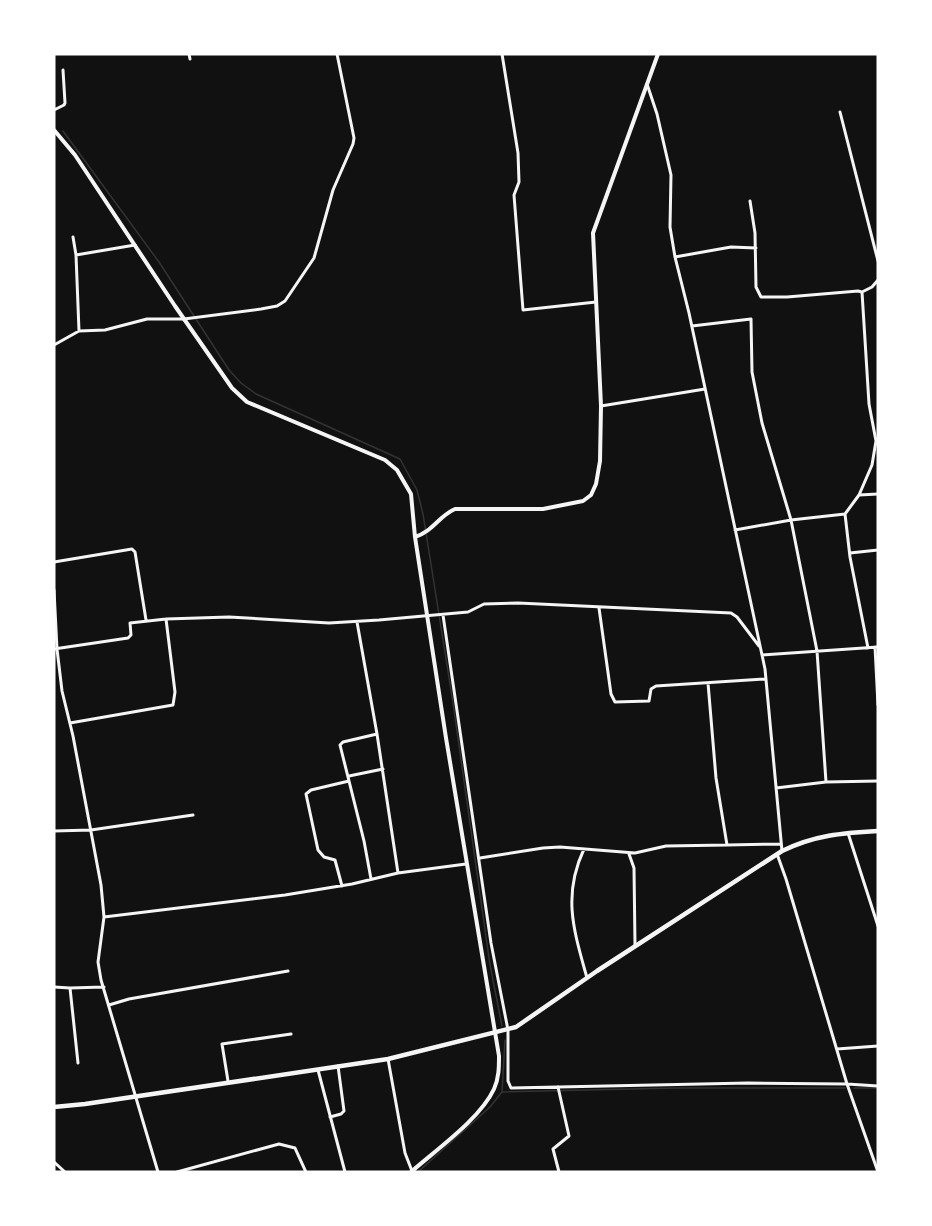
<svg xmlns="http://www.w3.org/2000/svg" width="932" height="1226" viewBox="0 0 932 1226" font-family="Mulish,sans-serif">
<style>
.lines{fill:none;stroke-linecap:round;stroke-linejoin:round}
.stream{stroke:#333;stroke-width:1.5}
.minor{stroke:#f5f5f5;stroke-width:3}
.tertiary{stroke:#f5f5f5;stroke-width:4}
.secondary{stroke:#f5f5f5;stroke-width:4.5}
</style>
<rect width="100%" height="100%" fill="#111"/>
<g class="lines">
<!-- stream -->
<path class="stream" d="M63 131 159 262 229 370 241 383 256 394 400 459 417 490 423 514 453 703 490 965 502 1026
M854 1088H878
M502 1092 676 1088H845
M418 1172 490 1107 502 1092 505 1040"/>
<!-- minor -->
<path class="minor" d="M189 54 190 59
M502 54 518 153 519 182 514 195 523 310 596 302
M647 84 657 114 671 175 670 227 675 257 689 313 765 669 782 851
M54 110 64 105 65 103 63 70
M840 112 878 261
M750 201 755 233 756 287 761 297H787L858 291 862 292 869 404 876 441 872 465 859 495 845 514
M73 237 76 255 79 331
M76 255 135 245
M675 257 731 247 756 248
M862 292 872 287 878 280
M692 326 751 319 752 372 762 423 791 520 817 651 826 782 878 781
M54 345 79 331 105 330 147 319H184L261 309 277 306 285 301 314 258 333 190 353 144 354 138 337 54
M601 406 705 389
M859 495 878 494
M735 530 791 520 845 514 850 557 868 648
M850 553 878 550
M54 562 132 549 135 552 146 620
M54 590 57 649 62 691 73 736 101 885 104 917 98 962 101 980 158 1172
M599 608 611 694 615 702 649 701 651 689 656 686 765 679
M443 615 491 943 508 1030V1081L511 1088 748 1083 847 1084 878 1086
M357 622 377 734 398 873
M875 647 878 705
M54 649 128 638 131 635 130 623 166 619 229 617 329 623 379 620 468 612 484 604 518 603 731 613 737 617 759 646
M762 655 878 647
M708 683 716 778 727 845 781 844
M70 723 173 705 175 692 166 619
M349 776 383 769
M776 788 826 782
M54 831 91 830 193 815
M848 833 878 926
M584 849C562 896 574 931 587 978
M629 854 634 868 635 945
M777 854 786 879 847 1084 878 1172
M480 858 543 848 560 847 635 853 666 846 727 845
M371 879 364 841 340 745 343 742 377 734
M342 886 335 860 324 857 318 850 306 794 311 790 349 781
M104 917 285 895 352 884 398 873 466 864
M54 987 70 988
M109 1005 129 999 288 971
M837 1049 878 1046
M388 1059 405 1153 412 1171
M78 1063 70 988 104 987
M318 1070 345 1172
M228 1081 222 1044 291 1034
M558 1087 569 1136 553 1149 559 1172
M330 1117 341 1114 344 1111 338 1066
M54 1162 65 1172
M177 1172 279 1144 295 1148 306 1172"/>
<!-- tertiary -->
<path class="tertiary" d="M54 130 75 155 175 306 232 388 247 402 385 460 397 470 411 494 415 537 446 738 499 1056C499 1067 499 1078 494 1089 480 1119 437 1149 411 1172
M415 537C432 532 439 516 455 509H543L583 501 591 495 596 484 600 461 601 406 593 233 658 54"/>
<!-- secondary -->
<path class="secondary" d="M54 1107 85 1104 388 1059 516 1027 597 971 782 851C815 835 842 833 878 831"/>
</g>
<!-- border -->
<rect width="932" height="1226" fill="none" stroke="#ffffff" stroke-width="111"/>
</svg>
